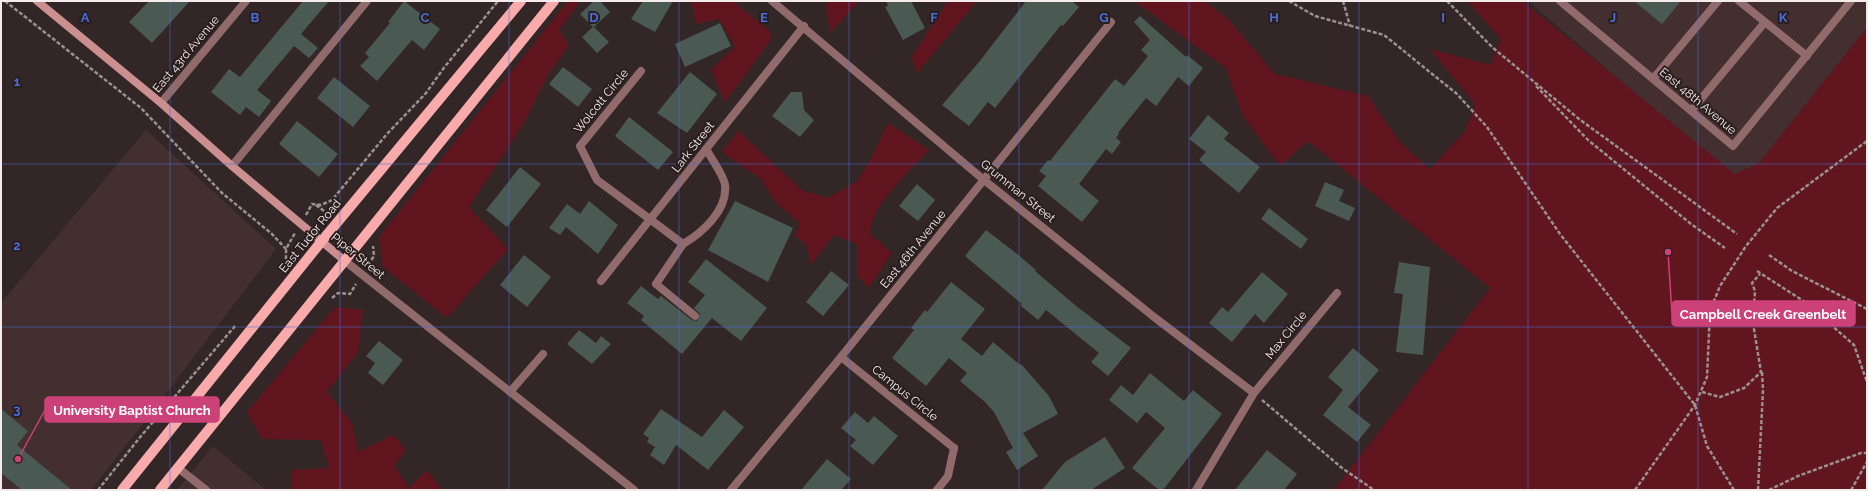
<svg xmlns="http://www.w3.org/2000/svg" width="1868" height="491" viewBox="0 0 1868 491" font-family="Raleway,sans-serif">
<style>
.built{fill:#432f2f}
.green{fill:#61161f}
.building{fill:#4a5954}
.lines{fill:none;stroke-linecap:round;stroke-linejoin:round}
.path{stroke:#9c9191;stroke-width:2.5;stroke-dasharray:4 2;stroke-linecap:butt}
.lane{stroke:#916b6b;stroke-width:8}
.street{stroke:#916b6b;stroke-width:8}
.secondary{stroke:#cc8f90;stroke-width:8}
.primary{stroke:#f9abac;stroke-width:10}
.grid{fill:none;stroke:#486ddc;stroke-width:1;stroke-opacity:0.55}
.labels{text-anchor:middle;stroke-width:4;stroke-linejoin:round;paint-order:stroke}
.street-label{font-size:12px;fill:#f5ebeb;stroke:#291d1d}
.grid-label{font-size:13px;text-anchor:middle;font-weight:bold;fill:#486ddc;stroke:#291d1d;stroke-width:4;stroke-linejoin:round;paint-order:stroke}
.leader{fill:none;stroke:#cc4278;stroke-width:1.5}
.callout-dot{fill:#cc4278;stroke:#291d1d;stroke-width:1.5}
.callout{fill:#cc4278;stroke:#cc4278;stroke-width:1.5}
.callout-label{font-size:13px;text-anchor:middle;font-weight:bold;fill:#fff}
</style>
<rect width="100%" height="100%" fill="#332626"/>
<!-- built -->
<path class="built" d="M1528 1H1867V28L1743 186Z
M146 130 276 249 143 424 91 490H1V303Z
M213 446 266 490H177Z"/>
<!-- green -->
<path class="green" d="M568 1H581L559 30 569 45 549 73 524 123 469 207 508 249 447 318 383 267 379 237Z
M691 1H733L770 31 771 40 725 102 711 69 735 47 719 19 696 24Z
M829 1H859L830 33 826 5Z
M948 1H977L917 73 912 57Z
M1134 1H1205L1228 19 1275 74 1368 96 1400 142 1430 169 1465 131 1475 104 1430 49 1490 65 1501 39 1467 1H1522L1735 174 1759 163 1867 27V490H1334L1490 288 1308 141 1280 166 1243 116 1226 68Z
M888 123 929 150C910 171 871 205 870 234L892 253 869 288 857 275V244L834 235 811 265 807 245 795 236 800 223 776 203 761 179 722 152 738 131 802 190 828 198 856 182 870 161Z
M335 307 363 310 358 352 327 392 352 423 358 452 393 435 406 450 394 465 409 488 427 470 441 488 439 490H291L292 470 329 468 321 440 262 439 247 412Z"/>
<!-- building -->
<path class="building" d="M149 1H190L152 43 129 22Z
M303 1H329L301 34 318 48 309 58 294 46 257 90 271 101 259 117 246 107 240 115 211 92 229 69 240 77Z
M404 1 440 29 424 50 412 40 377 81 360 66 369 57 365 53 390 23 388 22Z
M594 1H600L610 12 594 27 609 42 597 53 582 37 593 27 580 14Z
M643 1H673L655 32 631 19Z
M886 1H911L925 28 903 40 885 7 888 6Z
M1026 1H1072L1079 7 1063 26 1061 25 995 108 988 102 969 126 942 105 979 62Z
M1634 1H1681L1662 24Z
M1140 16 1186 57 1187 55 1203 68 1189 86 1178 77 1156 106 1146 98 1118 133 1119 134 1116 138 1121 142 1112 154 1106 149 1079 184 1099 201 1082 222 1038 186 1046 176 1039 171 1048 160 1050 161 1115 79 1124 86 1148 56 1141 50 1150 40 1134 22Z
M720 23 731 46 685 67 675 44Z
M563 67 592 89 578 107 549 84Z
M690 72 717 94 687 133 657 113Z
M334 77 370 106 353 127 317 98Z
M791 92H802L804 110 814 120 800 137 772 116Z
M1208 115 1229 133 1224 139 1260 167 1239 193 1199 160 1206 152 1189 139Z
M629 117 673 152 658 170 615 136Z
M297 121 338 154 319 177 279 144Z
M520 167 541 184 507 227 486 210Z
M1325 182 1344 190 1339 201 1355 208 1349 221 1315 206Z
M917 184 935 200 918 221 899 206Z
M589 201 618 225 598 254 566 227 560 235 549 228 567 204 580 214Z
M735 201 793 228 768 282 708 250Z
M1269 208 1308 239 1301 249 1261 219Z
M986 230 1016 253 1036 270 1035 271 1075 305 1131 348 1108 376 1091 362 1099 353 1046 310 1038 320 1020 305 1022 304 965 256Z
M524 255 551 277 527 307 500 285Z
M706 259 767 308 741 341 712 318 682 354 641 320 644 316 627 303 641 286 658 299 661 296 692 320 697 321 700 314 694 308 705 295 688 282Z
M1399 262 1430 267 1423 355 1396 352 1403 294 1394 293Z
M831 271 849 285 823 316 806 302Z
M1262 272 1288 294 1264 323 1255 314 1232 342 1209 323 1222 307 1228 312Z
M951 282 985 309 961 339 982 356 993 342 1020 365 1021 364 1049 396 1058 414 1023 433 1038 456 1017 470 1006 452 1013 448 994 412 985 402 960 381 967 373 949 358 926 386 892 358 914 330 911 328 925 310 927 312Z
M579 330 596 343 601 336 611 344 592 364 567 344Z
M379 341 403 360 383 385 368 373 375 363 366 356Z
M1353 348 1379 370 1348 407 1371 425 1357 442 1323 415 1343 390 1328 377Z
M1150 373 1184 401 1193 390 1222 414 1163 490H1159L1132 468 1165 428 1146 412 1137 423 1109 400 1121 385 1133 395Z
M1 409 28 431 17 445 72 490H22L1 473Z
M661 409 702 437 724 410 744 427 708 470 676 445 664 465 650 455 655 447 647 442 649 438 643 434Z
M855 412 868 423 874 416 898 436 873 465 850 446 856 440 841 428Z
M1105 437 1125 468 1091 490H1042L1065 462Z
M1267 450 1297 474 1284 490H1235Z
M827 459 851 479 841 490H801Z"/>
<g class="lines">
<!-- path -->
<path class="path" d="M5 1 141 108 222 193 272 234 286 249
M1289 1 1315 16 1384 35 1457 94 1487 127 1560 234 1695 405 1707 446 1734 490
M1343 1 1350 26
M1447 1 1492 47 1579 119 1737 234
M1536 86 1588 140 1691 224 1725 248
M316 205 328 214
M306 215 312 204 321 205 332 200 387 134 426 93 443 69 498 1
M1769 255 1792 271 1867 309
M285 265 286 263V249L295 233
M368 265 374 256 373 246
M1757 271 1805 302 1854 345 1867 382
M332 298 338 293 350 294 356 284
M1702 392 1720 397 1744 388 1761 372 1753 323 1755 291 1752 283 1760 274
M1262 400 1342 468 1374 490
M98 490 141 436 235 326
M1635 490 1695 405 1707 377 1710 311 1720 286 1746 246 1777 208 1867 141
M1758 490 1763 390 1762 372
M1769 490 1798 476 1861 453H1867
M1851 490 1867 462"/>
<!-- lane -->
<path class="lane" d="M1560 1 1733 146 1851 1
M1739 1 1807 56
M1653 79 1718 1
M1691 111 1765 22
M232 166 367 1
M651 220 683 244 656 284 695 316
M683 244C702 233 728 210 725 185 724 176 711 158 706 149
M178 468 206 490
M937 490 948 476 954 448"/>
<!-- street -->
<path class="street" d="M772 1 984 180 1154 317 1254 393
M641 71 580 146 597 180 651 220
M161 103 246 1
M345 261 634 490
M601 281 804 26
M841 357 954 448
M510 392 543 354
M731 490 841 357 1111 22
M1196 490 1254 393 1337 293"/>
<!-- secondary -->
<path class="secondary" d="M37 1 161 103 232 166 345 261"/>
<!-- primary -->
<path class="primary" d="M122 490 321 242 521 1
M160 490 554 1"/>
</g>
<!-- grid -->
<path class="grid" d="M170 1V490M340 1V490M509 1V490M679 1V490M849 1V490M1019 1V490M1189 1V490M1359 1V490M1528 1V490M1698 1V490M1 164H1867M1 327H1867"/>
<g class="labels">
<!-- street labels -->
<g class="street-label">
<text transform="translate(186 54) rotate(-50)" y="4">East 43rd Avenue</text>
<text transform="translate(601 101) rotate(-51)" y="4">Wolcott Circle</text>
<text transform="translate(1698 101) rotate(40)" y="4">East 48th Avenue</text>
<text transform="translate(693 147) rotate(-52)" y="4">Lark Street</text>
<text transform="translate(1018 191) rotate(39)" y="4">Grumman Street</text>
<text transform="translate(310 236) rotate(-51)" y="4">East Tudor Road</text>
<text transform="translate(913 249) rotate(-51)" y="4">East 46th Avenue</text>
<text transform="translate(358 256) rotate(39)" y="4">Piper Street</text>
<text transform="translate(1286 335) rotate(-51)" y="4">Max Circle</text>
<text transform="translate(905 393) rotate(39)" y="4">Campus Circle</text>
</g>
</g>
<g class="grid-label">
<text x="85" y="22">A</text>
<text x="255" y="22">B</text>
<text x="425" y="22">C</text>
<text x="594" y="22">D</text>
<text x="764" y="22">E</text>
<text x="934" y="22">F</text>
<text x="1104" y="22">G</text>
<text x="1274" y="22">H</text>
<text x="1443" y="22">I</text>
<text x="1613" y="22">J</text>
<text x="1783" y="22">K</text>
<text x="17" y="86">1</text>
<text x="17" y="250">2</text>
<text x="17" y="414">3</text>
</g>
<!-- callouts -->
<path class="leader" d="M1668 252L1672 314M18 459L45 410"/>
<g class="callout-dot">
<circle cx="1668" cy="252" r="4"/>
<circle cx="18" cy="459" r="4"/>
</g>
<g class="callout">
<rect x="1672" y="301" width="183" height="25" rx="4"/>
<rect x="45" y="397" width="174" height="25" rx="4"/>
</g>
<g class="callout-label">
<text x="1763" y="319">Campbell Creek Greenbelt</text>
<text x="132" y="415">University Baptist Church</text>
</g>
<!-- border -->
<rect width="1868" height="491" fill="none" stroke="#f5ebeb" stroke-width="4"/>
</svg>
